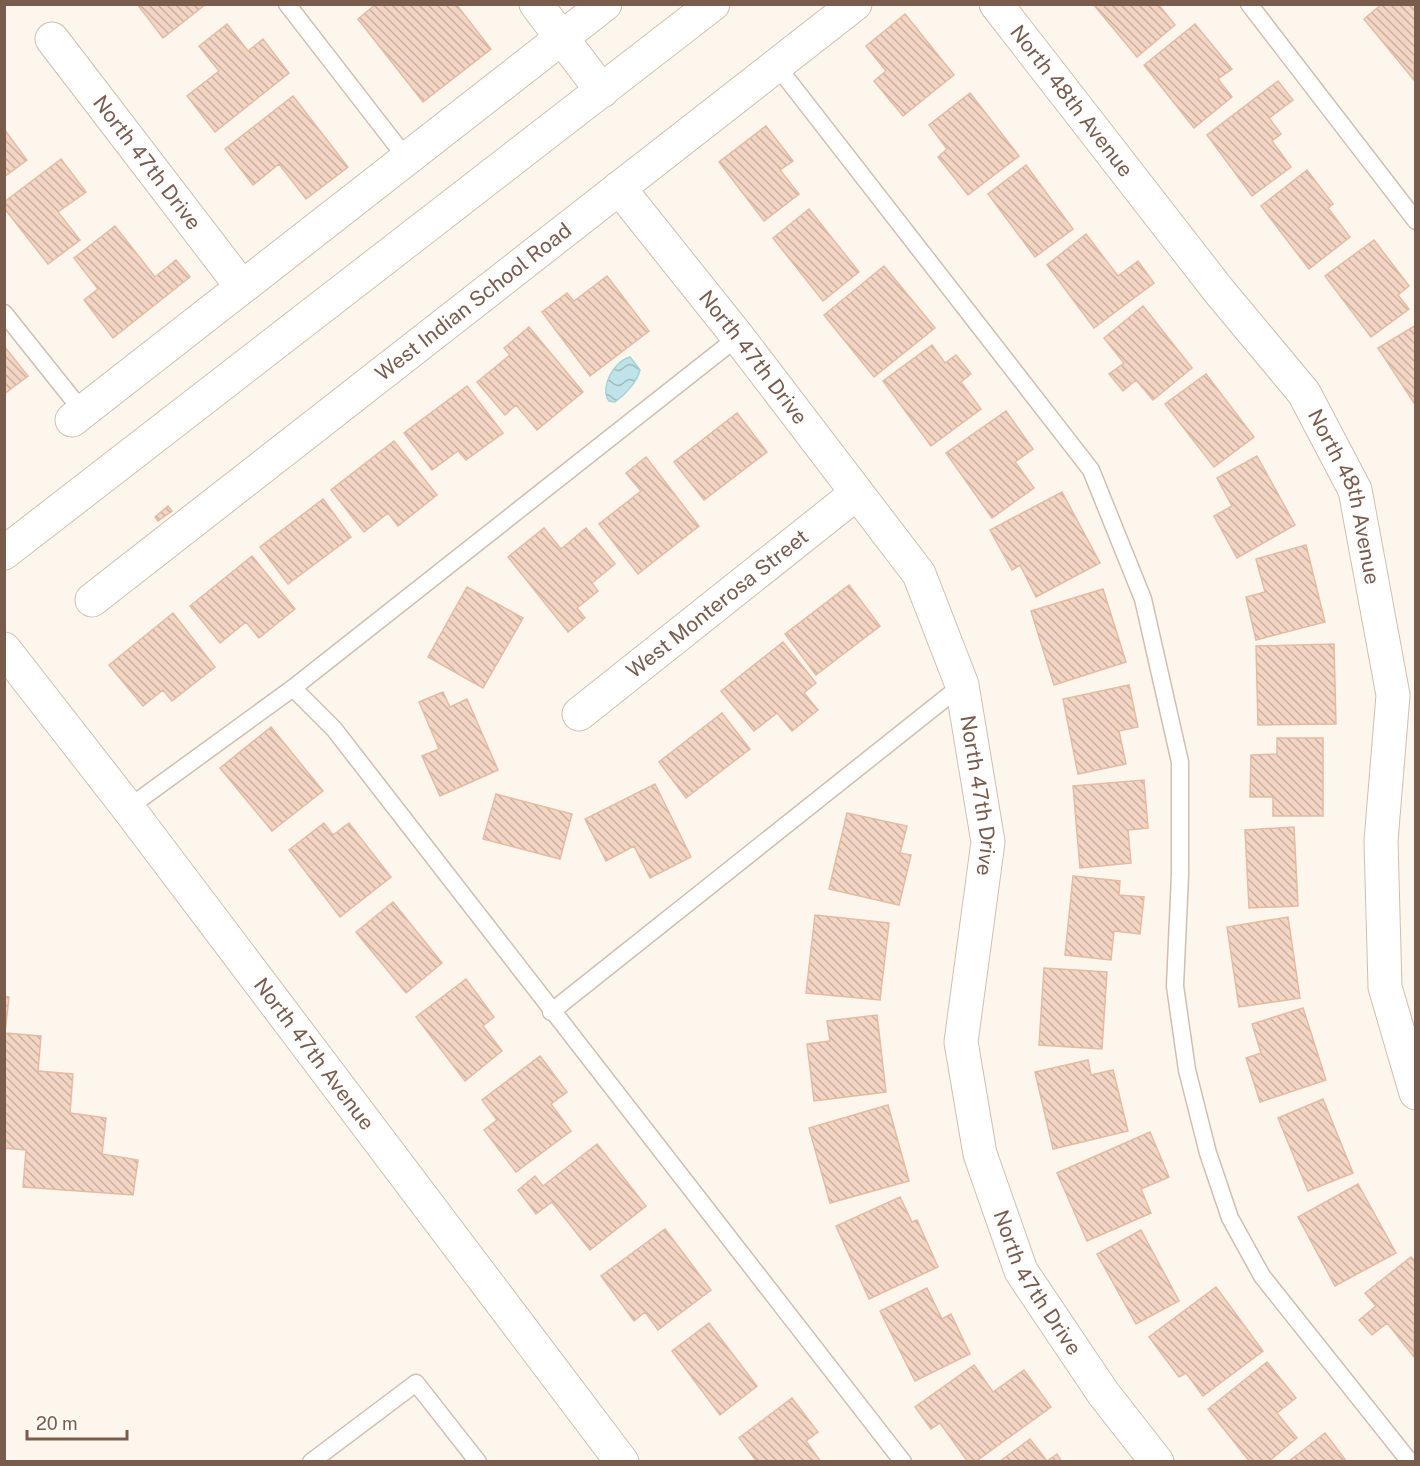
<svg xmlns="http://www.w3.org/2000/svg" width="1420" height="1466" viewBox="0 0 1420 1466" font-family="'Public Sans',sans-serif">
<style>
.water{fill:url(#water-waves);stroke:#a5d3da;stroke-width:1.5}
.building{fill:url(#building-back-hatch);stroke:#e6bba3;stroke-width:1.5}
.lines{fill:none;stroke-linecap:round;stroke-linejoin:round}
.service-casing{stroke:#d1beb0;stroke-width:19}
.minor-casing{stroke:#d1beb0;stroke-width:35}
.tertiary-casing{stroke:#d1beb0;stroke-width:35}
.secondary-casing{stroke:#d6c0b0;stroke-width:35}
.service{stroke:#fff;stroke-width:16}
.minor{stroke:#fff;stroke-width:33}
.tertiary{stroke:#fff;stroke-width:33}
.secondary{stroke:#fff;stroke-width:33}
.labels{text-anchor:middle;stroke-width:4.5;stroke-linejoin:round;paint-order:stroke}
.street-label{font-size:21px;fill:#7a5c4d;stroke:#fffaf3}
</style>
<defs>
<pattern id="water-waves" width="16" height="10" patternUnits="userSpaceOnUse" patternTransform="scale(1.5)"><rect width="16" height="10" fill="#bfe3e8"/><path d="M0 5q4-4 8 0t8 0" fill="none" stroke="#a0bbbe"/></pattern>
<pattern id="building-back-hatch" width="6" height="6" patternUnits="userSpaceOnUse" patternTransform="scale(1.5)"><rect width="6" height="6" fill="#f3d5c3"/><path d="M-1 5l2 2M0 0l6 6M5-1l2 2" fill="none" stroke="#cab0a1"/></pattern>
</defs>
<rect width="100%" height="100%" fill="#fdf6ec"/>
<!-- water -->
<path class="water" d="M630 357 640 370C637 382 625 395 615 402L609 401C599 388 614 361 630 357Z"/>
<!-- building -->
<path class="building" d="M137 4H206L163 38Z
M376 4H456L491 49 423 102 358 19Z
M1093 4H1158L1175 25 1137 57Z
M1382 4H1416L1414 80 1364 19Z
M905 14 954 75 903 116 874 81 886 71 866 46Z
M227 24 248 51 263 39 289 73 215 132 187 96 219 71 199 46Z
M1195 24 1232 69 1218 79 1232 97 1194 128 1144 65Z
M1278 81 1293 100 1269 118 1281 134 1272 141 1291 167 1252 196 1207 135Z
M970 93 1019 156 968 195 938 157 947 149 929 125Z
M293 96 348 167 306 199 279 164 253 185 225 149Z
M766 126 793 161 780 170 799 194 764 221 719 162Z
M4 129 27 160 4 177Z
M61 159 86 192 58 212 80 240 48 264 4 208V202Z
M1026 165 1073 229 1035 257 988 194Z
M1307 170 1333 204 1328 208 1350 237 1309 269 1261 206Z
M809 209 859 272 823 301 773 238Z
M115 226 155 277 176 260 190 277 113 338 84 300 98 289 74 258Z
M1086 234 1118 276 1138 261 1154 283 1094 328 1047 265Z
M1374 240 1409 286 1398 295 1409 309 1371 337 1325 276Z
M884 266 935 328 874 377 824 315Z
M607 276 649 331 590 376 542 312 567 293 574 301Z
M1143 306 1192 368 1153 400 1136 380 1123 391 1109 374 1124 363 1104 338Z
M1416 325V406L1378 348Z
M529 327 583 392 537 430 516 405 505 415 477 382 510 355 504 348Z
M932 345 945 363 956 355 971 374 961 382 981 409 931 446 883 381Z
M4 346 28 376 4 394Z
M1206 374 1254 437 1214 467 1165 404Z
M467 386 503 433 466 460 458 451 432 470 404 433Z
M1006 411 1033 449 1015 462 1034 488 992 518 946 453Z
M737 413 767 452 704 500 674 462Z
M394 441 437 495 398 526 388 513 364 532 331 490Z
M1257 456 1295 525 1237 558 1214 516 1232 506 1217 478Z
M646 457 699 526 638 574 599 524 641 491 626 473Z
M1062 492 1100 563 1036 597 1020 565 1012 570 990 530Z
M323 499 351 537 288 584 260 547Z
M168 506 172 511 158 521 155 517Z
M544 528 561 549 586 528 615 564 592 583 598 591 577 608 585 618 568 632 508 557Z
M1306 545 1325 622 1256 640 1246 597 1265 592 1256 559Z
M252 556 295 609 259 638 246 622 220 643 190 606Z
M849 585 880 626 816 675 785 634Z
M467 587 523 618 483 688 428 657Z
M1103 589 1126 662 1054 685 1031 611Z
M173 613 215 667 172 701 163 690 143 706 109 665Z
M783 642 816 683 804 693 818 710 792 731 777 713 754 731 721 691Z
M1334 644 1336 724 1258 725 1256 646Z
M1129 685 1138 727 1119 731 1126 764 1078 774 1063 699Z
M443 692 450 707 467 699 498 770 440 796 422 756 439 749 419 702Z
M722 713 750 749 686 798 659 762Z
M271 727 323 791 272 831 220 768Z
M1277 738H1323V816H1273V797H1250L1251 755 1277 754Z
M1144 780 1148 828 1128 830 1131 863 1080 868 1073 786Z
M655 784 691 857 650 878 634 846 606 861 585 819Z
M496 794 572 814 560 859 483 839Z
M847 813 907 826 900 853 911 855 899 905 829 889Z
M324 823 333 835 349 823 391 877 340 917 289 850Z
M1294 827 1298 906 1249 908 1245 830Z
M1073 876 1120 881 1119 895 1144 897 1140 934 1114 931 1111 960 1065 955Z
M393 902 442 963 406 993 356 932Z
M815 915 889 923 880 1000 806 993Z
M1288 917 1300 998 1239 1007 1227 927Z
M1044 968 1107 972 1102 1049 1039 1045Z
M466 979 494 1017 483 1026 502 1051 465 1081 416 1017Z
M4 996 9 997 5 1033 41 1036 38 1071 73 1074 70 1113 106 1118 102 1154 138 1160 133 1195 23 1187 26 1150 4 1148Z
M1303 1008 1326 1080 1260 1102 1246 1058 1261 1053 1252 1024Z
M877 1015 886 1092 814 1101 807 1044 830 1041 827 1021Z
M540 1056 567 1092 551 1104 571 1131 516 1172 484 1130 497 1120 482 1100Z
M1088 1060 1091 1075 1113 1070 1128 1131 1053 1149 1035 1072Z
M1323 1099 1353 1173 1308 1191 1278 1118Z
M888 1105 909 1181 830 1203 809 1128Z
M1150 1132 1169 1177 1141 1189 1151 1213 1087 1241 1057 1173Z
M597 1144 646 1206 590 1250 552 1202 536 1214 518 1190 535 1176 543 1186Z
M1358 1184 1396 1253 1335 1286 1298 1217Z
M900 1197 912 1222 917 1220 938 1267 869 1299 836 1226Z
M665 1229 711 1290 658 1330 645 1312 634 1321 601 1276Z
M1141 1230 1179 1301 1136 1324 1097 1254Z
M1411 1257 1416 1262 1414 1357 1387 1323 1372 1335 1359 1320 1376 1306 1365 1293Z
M1216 1287 1263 1351 1203 1396 1186 1373 1179 1377 1149 1337Z
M927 1288 942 1319 951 1314 970 1354 915 1381 880 1311Z
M709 1323 757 1386 720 1415 672 1351Z
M1267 1362 1296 1398 1277 1413 1297 1438 1268 1462H1250L1208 1409Z
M974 1365 993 1392 1024 1370 1051 1407 975 1462H968L940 1423 931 1429 915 1407Z
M792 1398 818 1432 806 1441 821 1462H757L739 1438Z
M1325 1433 1347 1462H1288Z
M1030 1439 1047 1461 1057 1454 1062 1462H999Z"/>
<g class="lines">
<!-- service casing -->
<g class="service-casing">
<path id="service" d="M287 4 407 159
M1249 4 1416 221
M777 66 1091 470 1143 599 1180 762V875L1175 986 1187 1070 1208 1153 1230 1218 1262 1276 1410 1462
M4 313 83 412
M293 688 334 729 903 1462
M128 808 293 688 738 337
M551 1012 962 685
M311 1462 416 1383 478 1462"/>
</g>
<!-- minor casing -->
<g class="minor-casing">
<g id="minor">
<path d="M536 4 602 91"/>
<path id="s1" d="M996 4 1219 291 1304 393 1355 490 1393 695 1381 841 1385 987 1416 1093"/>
<path id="s2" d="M52 39 242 287"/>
<path id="s3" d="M619 188 738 337 919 574 962 685 988 842 961 1042 980 1154 1021 1271 1103 1393 1157 1462"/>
<path d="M72 420 605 4"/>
<path id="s4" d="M92 600 855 4"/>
<path id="s5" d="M579 714 857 493"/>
</g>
</g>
<!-- tertiary casing -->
<g class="tertiary-casing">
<g id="tertiary">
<path id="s6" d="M4 649 128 808 622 1462"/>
</g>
</g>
<!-- secondary casing -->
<g class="secondary-casing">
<path id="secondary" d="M4 553 713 4"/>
</g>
<!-- service -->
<use href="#service" class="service"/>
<!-- minor -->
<use href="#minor" class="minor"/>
<!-- tertiary -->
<use href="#tertiary" class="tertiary"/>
<!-- secondary -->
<use href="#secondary" class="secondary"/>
</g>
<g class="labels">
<!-- street labels -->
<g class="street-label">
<text dy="7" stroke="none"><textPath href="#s1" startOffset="123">North 48th Avenue</textPath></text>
<text dy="7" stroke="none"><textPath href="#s2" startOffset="156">North 47th Drive</textPath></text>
<text dy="7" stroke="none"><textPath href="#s4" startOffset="484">West Indian School Road</textPath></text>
<text dy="7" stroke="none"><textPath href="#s3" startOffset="216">North 47th Drive</textPath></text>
<text dy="7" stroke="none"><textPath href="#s1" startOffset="609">North 48th Avenue</textPath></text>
<text dy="7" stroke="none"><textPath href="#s5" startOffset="177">West Monterosa Street</textPath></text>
<text dy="7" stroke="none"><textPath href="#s3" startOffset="720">North 47th Drive</textPath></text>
<text dy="7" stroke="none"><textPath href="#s6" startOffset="510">North 47th Avenue</textPath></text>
<text dy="7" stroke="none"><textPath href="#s3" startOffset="1224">North 47th Drive</textPath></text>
</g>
</g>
<!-- border -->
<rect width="1420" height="1466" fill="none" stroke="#7a5c4d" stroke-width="12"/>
<!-- scale -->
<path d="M27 1430v9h100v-9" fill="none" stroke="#7a5c4d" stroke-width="3"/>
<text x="36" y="1430" font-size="18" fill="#7a5c4d" stroke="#fffaf3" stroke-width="4.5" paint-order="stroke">20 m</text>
</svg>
